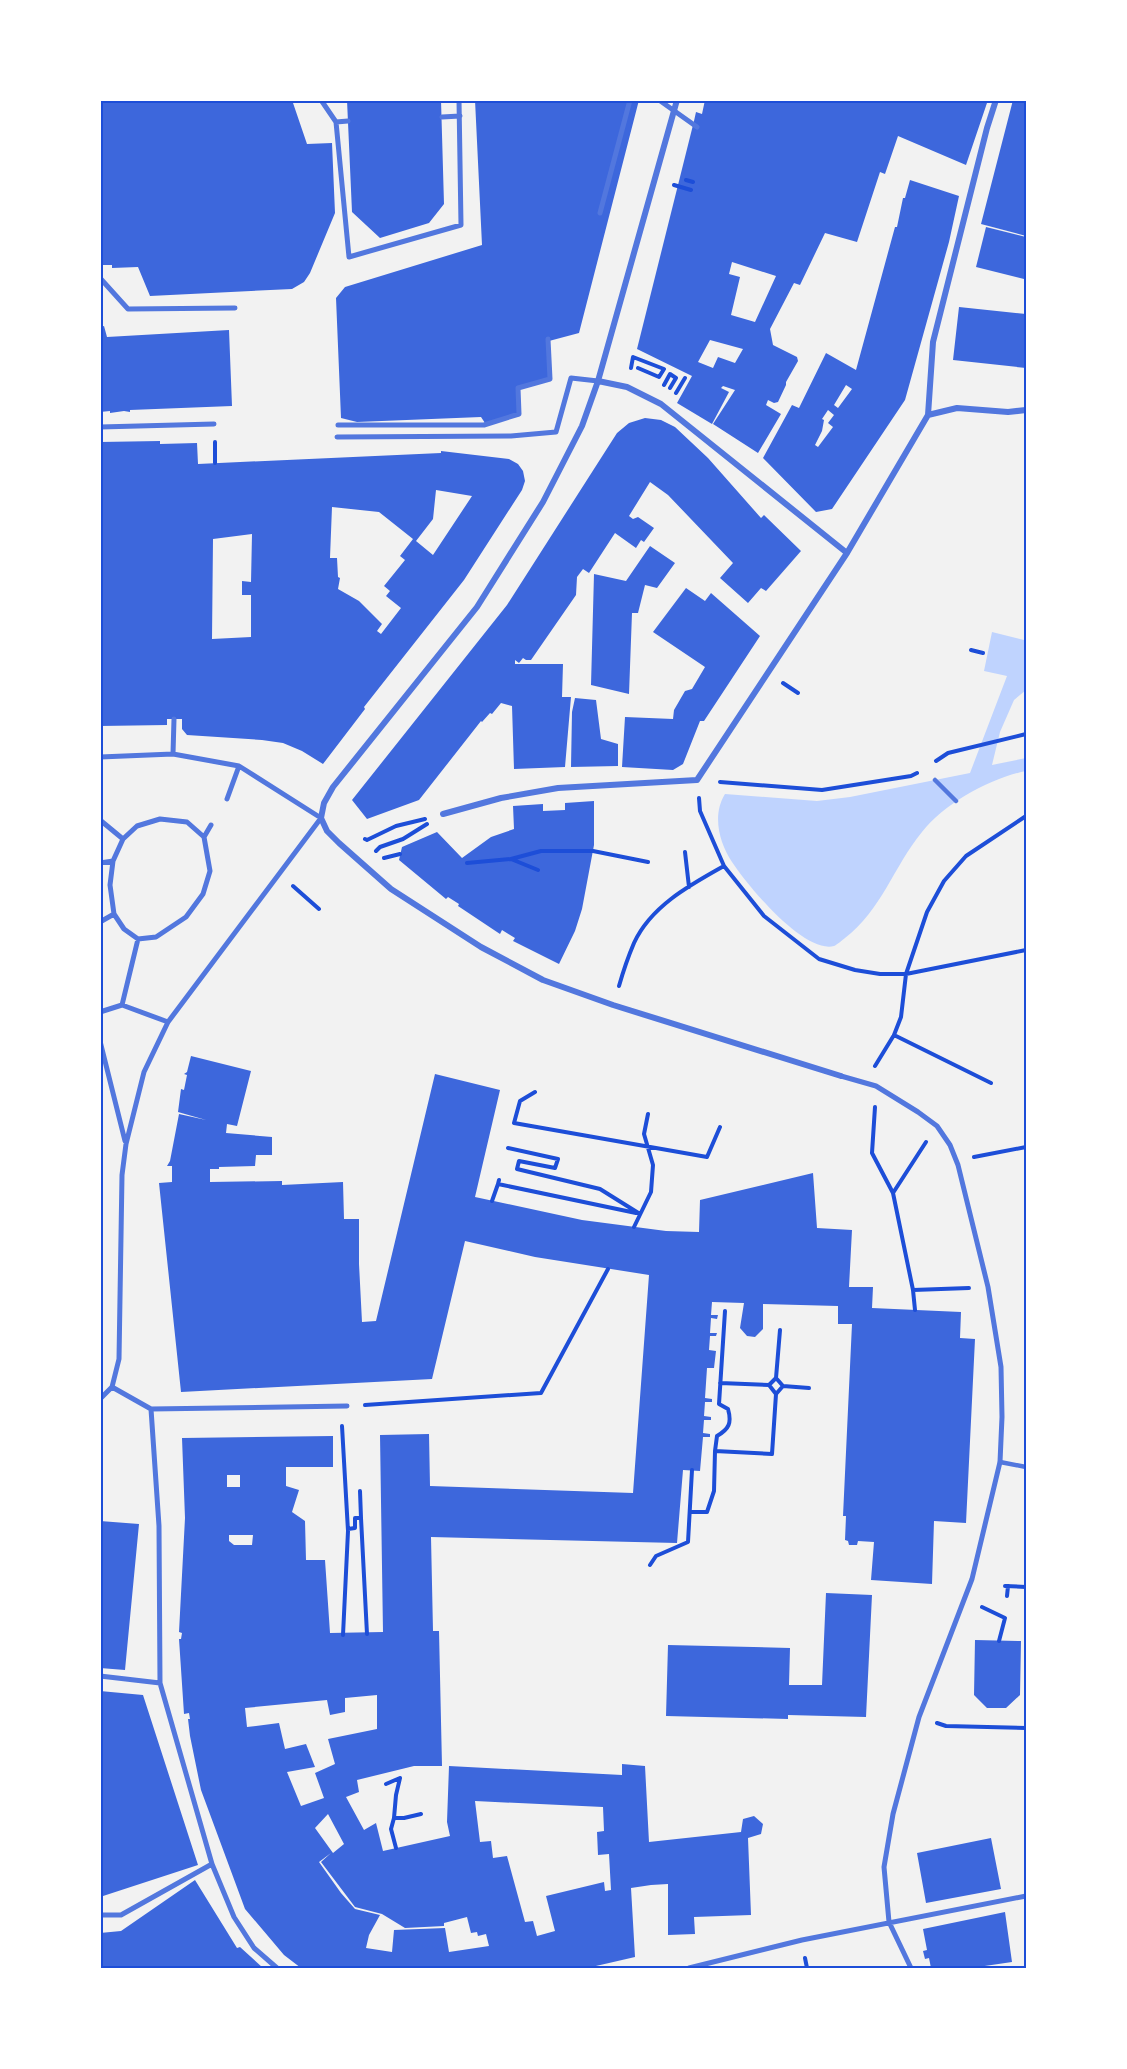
<svg xmlns="http://www.w3.org/2000/svg" width="1127" height="2069" viewBox="0 0 1127 2069" font-family="'IBM Plex Sans',sans-serif">
<style>
.water{fill:#bfd3fe}
.building{fill:#3d67dc;fill-rule:evenodd}
.lines{fill:none;stroke-linecap:round;stroke-linejoin:round}
.path{stroke:#1d4ed8;stroke-width:4}
.service{stroke:#5277de;stroke-width:4.5}
.pedestrian{stroke:#5277de;stroke-width:5}
.minor{stroke:#5277de;stroke-width:6}
.neatline{fill:none;stroke:#1d4ed8;stroke-width:2}
</style>
<rect width="100%" height="100%" fill="#f2f2f2"/>
<!-- water -->
<path class="water" d="M992 632 1024 640 1026 637V690L1014 700 1000 732 992 765 1026 758V771C991 778 945 803 922 832 894 866 881 911 845 938 842 940 837 945 834 946 804 954 747 885 732 862 719 842 712 815 725 794L817 801 850 797 970 773 1007 676 984 671Z"/>
<!-- building -->
<path class="building" d="M100 100H292L307 144 332 143 335 213 310 273 304 282 292 289 150 296 138 267 112 268V265H100Z
M347 100H441L444 204 429 223 380 238 352 212Z
M475 100H639L579 333 549 341 551 380 519 389 520 413 485 423 481 417 357 422 341 418 336 298 345 287 482 245Z
M705 100H988L966 165 898 136 885 174 880 172 857 242 825 233 800 285 794 283 770 329 773 345 797 357 798 361 786 382V385L778 402 774 403 768 400 766 405 781 414 758 453 713 424 735 390 723 386 721 388 729 392 712 424 677 403 692 376 637 349 694 121 696 112 702 114ZM732 262 776 276 755 322 731 315 740 277 729 274ZM710 340 743 349 735 363 718 357 713 368 698 362Z
M1013 100H1026V236L981 224Z
M910 180 959 196 949 242 905 400 832 509 816 512 763 458 792 405 799 408 826 353 856 370 895 227H897L903 198H905ZM846 385 852 389 838 408 834 405ZM828 410 834 415 828 423 833 427 818 447 815 445 822 431 824 420 822 419Z
M986 227 1026 237V267L1024 279 976 267Z
M959 307 1026 314V368L953 360Z
M104 326 107 337 229 330 232 406 130 410V412L124 411 110 413V411L100 412V327Z
M645 418 661 420 675 427 708 458 761 518 764 515 801 551 766 591 761 588 748 603 720 578 733 563 668 495 650 482 629 516 633 519 638 517 654 528 644 542 641 540 636 548 615 533 589 573 583 569 577 577 576 595 531 660H526L523 658 519 663 515 660V664H563L562 697H571L565 767 514 769 512 706 501 703 492 714 490 713 482 722 481 721 419 800 367 819 352 800 507 605 617 433 629 423Z
M160 441V444L197 443 198 464 441 453V451L509 459 518 464 523 471 525 481 522 490 464 580 364 707 365 709 323 764 302 751 283 743 262 740 187 735 182 729V719H167V725L100 726V442ZM436 490 472 496 433 555 416 541 433 519ZM332 507 379 512 413 539 400 556 405 560 384 586 390 591 386 596 401 608 381 634 377 631 382 624 359 601 338 589 340 578 338 577 337 558H330ZM252 534 251 582 242 581V595H251V637L212 639 213 539Z
M650 546 675 563 657 588 645 585 638 613H632L629 694 591 685 594 574 626 581Z
M686 588 705 601 711 593 760 636 704 721H700L683 764 673 770 622 767 625 717 673 719 674 710 685 691 692 689 705 667 653 632Z
M575 698 596 700 601 739 618 744V766L571 767 572 712Z
M594 801V845L582 909 575 931 559 964 513 941 515 938 502 930 500 934 458 906 459 904 448 897 446 899 399 860 402 847 437 832 462 858 491 837 514 829 513 806 543 804V811L565 810V803Z
M191 1056 251 1071 237 1126 227 1124 226 1133 272 1137V1155H256L255 1166 219 1167V1169H210V1182L282 1181V1185L343 1182 344 1219H359V1264L362 1322 376 1321 435 1074 500 1090 475 1197 582 1220 666 1231 699 1232 700 1200 813 1173 817 1228 852 1230 849 1287H873L872 1308 961 1312 960 1338 975 1339 966 1523 934 1521 932 1584 871 1580 874 1542 858 1541 857 1545H849L848 1541 845 1540 846 1516H843L852 1324H838V1306L763 1304V1329L755 1337 747 1336 740 1328 744 1303 712 1302 711 1315H718L717 1319 711 1318 710 1333H717L716 1336H710L709 1350 716 1351 714 1368H707L705 1398 712 1399V1402H705L704 1416 711 1417V1420H704L703 1433 710 1434V1437H703L700 1471 683 1470 677 1543 431 1537 433 1631H439L442 1766H414L357 1780 359 1792 346 1797 364 1830 376 1823 383 1851 450 1836 447 1822 449 1766 622 1775V1764L645 1766 649 1842 741 1832 743 1819 754 1816 763 1824 761 1834 748 1838 751 1915 694 1917 695 1934 668 1935V1884L651 1885 631 1888 635 1957 609 1963 587 1968H301L284 1955 245 1909 201 1790 190 1736 188 1719H190L189 1713 184 1714 179 1639H181L182 1633 179 1632 185 1518 182 1438 333 1436V1467H286V1486L299 1490 292 1512 305 1521 306 1560H325L330 1633 383 1632 380 1435 429 1434 430 1486 633 1493 649 1275 535 1257 465 1241 432 1379 181 1392 159 1183 172 1182V1166H167L170 1161 179 1114 206 1120 178 1112 181 1089 184 1090 187 1075 184 1074 187 1072ZM227 1475H240V1487H227ZM229 1535H253L252 1545H234L229 1541ZM377 1695V1729L328 1739 335 1764 315 1773 324 1798 301 1806 287 1772 315 1767 306 1744 285 1749 279 1723 247 1727 245 1708 327 1700 330 1715 345 1712V1698ZM475 1801 603 1807 604 1831 597 1832 598 1855 609 1854 611 1890 605 1891 604 1882 546 1896 555 1931 537 1936 533 1921 525 1922 507 1856 493 1858 491 1841 480 1842ZM328 1814 344 1844 333 1853 315 1828ZM331 1853 321 1862 355 1907 382 1914 405 1928 444 1926V1923L467 1917 471 1933 477 1932 478 1936 486 1934 489 1946 449 1952 445 1928 394 1930 392 1952 366 1948 369 1935 380 1915 355 1909 341 1893 319 1862Z
M100 1521 139 1524 125 1670 100 1668Z
M826 1593 872 1595 866 1717 788 1715V1719L666 1716 668 1645 790 1648 789 1685H822Z
M975 1640 1021 1641 1020 1695 1006 1708H987L974 1695Z
M100 1691 143 1695 198 1865 100 1897Z
M991 1838 1001 1889 926 1903 917 1853Z
M195 1880 237 1948 240 1947 263 1968H123L116 1966 115 1968H100V1933L121 1931Z
M1005 1912 1012 1962 971 1968H931L929 1958 925 1959 923 1951 927 1950 923 1929Z"/>
<g class="lines">
<!-- path -->
<path class="path" d="M686 180 693 182
M674 185 691 190
M631 368 633 357 664 369 659 377 638 368
M664 385 670 374 676 378 670 388
M676 393 685 378
M215 463V442
M971 650 983 653
M783 683 798 693
M936 761 948 753 1026 734
M720 782 822 790 911 776 917 773
M699 798 700 811 724 866 764 916 819 959 855 970 880 974H906L1026 950
M365 839 367 840 396 826 425 819
M376 851 380 847 403 839 427 824
M685 852 689 887
M384 858 400 854
M511 859 541 851H593L648 862
M467 863 511 859 538 870
M293 886 319 909
M619 986C623 972 628 957 634 943 651 906 690 885 724 866
M894 1035 991 1083
M875 1066 894 1035 901 1017 906 974 927 912 944 881 966 856 1026 816
M535 1092 520 1101 514 1123 707 1157 720 1127
M875 1107 872 1153 893 1193
M926 1142 893 1193 913 1290 969 1288
M508 1148 558 1159 555 1168 519 1161 517 1169 600 1189 640 1214
M974 1157 1026 1147
M499 1180 498 1184 636 1213
M492 1201 498 1184
M634 1227 651 1192 653 1165 644 1134 648 1114
M913 1290 915 1310
M720 1383 769 1385
M783 1386 809 1388
M776 1394 769 1385 776 1378 780 1330
M365 1405 541 1393 608 1269
M342 1426 348 1531 343 1635
M715 1451 717 1436C729 1429 732 1423 728 1409L719 1404 725 1311
M690 1512H707L714 1491 715 1451 772 1454 776 1394 783 1386 776 1378
M361 1518 367 1634
M348 1529 355 1528V1518H361L360 1491
M650 1565 656 1556 688 1542 692 1470
M1005 1586 1026 1587
M1007 1596 1008 1586
M982 1607 1005 1618 999 1641
M937 1723 946 1726 1026 1728
M386 1784 400 1778
M394 1818 396 1795 400 1778
M396 1848 391 1829 394 1818H404L421 1814
M805 1958 807 1968"/>
<!-- service -->
<path class="service" d="M935 780 956 801
M1000 1462 1026 1467"/>
<!-- pedestrian -->
<path class="pedestrian" d="M321 100 336 122 349 257 461 225 459 100
M659 100 697 127
M442 117 460 116
M336 122 348 121
M600 213 630 100
M100 278 128 309 235 308
M338 425H484L519 414 518 388 550 379 548 339
M100 427 214 424
M337 437 511 436 556 432 571 378 598 381
M173 754 174 719
M100 757 173 754 239 766 321 818 168 1022 144 1072 126 1144 122 1175 119 1359 112 1387 100 1399
M227 799 239 766
M100 820 123 839
M204 837 211 825
M100 863 113 861
M100 922 114 914
M122 1005 138 939 124 929 114 914 110 885 113 861 123 839 137 826 160 819 187 822 204 837 210 871 203 894 186 917 156 937 138 939
M100 1012 122 1005 168 1022
M100 1041 125 1141
M841 1076 876 1086 918 1112 937 1126 950 1145 958 1165 988 1287 1001 1367 1002 1417 1000 1462 972 1579 919 1717 893 1814 884 1867 889 1922 911 1968
M112 1387 151 1409 159 1526 160 1683 212 1864 234 1917 254 1948 277 1968
M151 1409 347 1406
M100 1676 160 1683
M100 1915H121L212 1864
M689 1968 802 1940 1026 1896"/>
<!-- minor -->
<path class="minor" d="M677 100 598 381 582 426 543 502 477 607 333 787 324 803 321 818 327 831 339 843 391 889 481 947 543 980 613 1005 841 1076
M598 381 627 387 661 404 847 553
M928 415 957 408 1008 412 1026 410
M443 814 501 798 558 788 697 780 847 553 928 415 933 342 987 128 996 100"/>
</g>
<!-- border -->
<rect width="1127" height="2069" fill="none" stroke="#ffffff" stroke-width="204"/>
<rect x="102" y="102" width="923" height="1865" class="neatline"/>
</svg>
